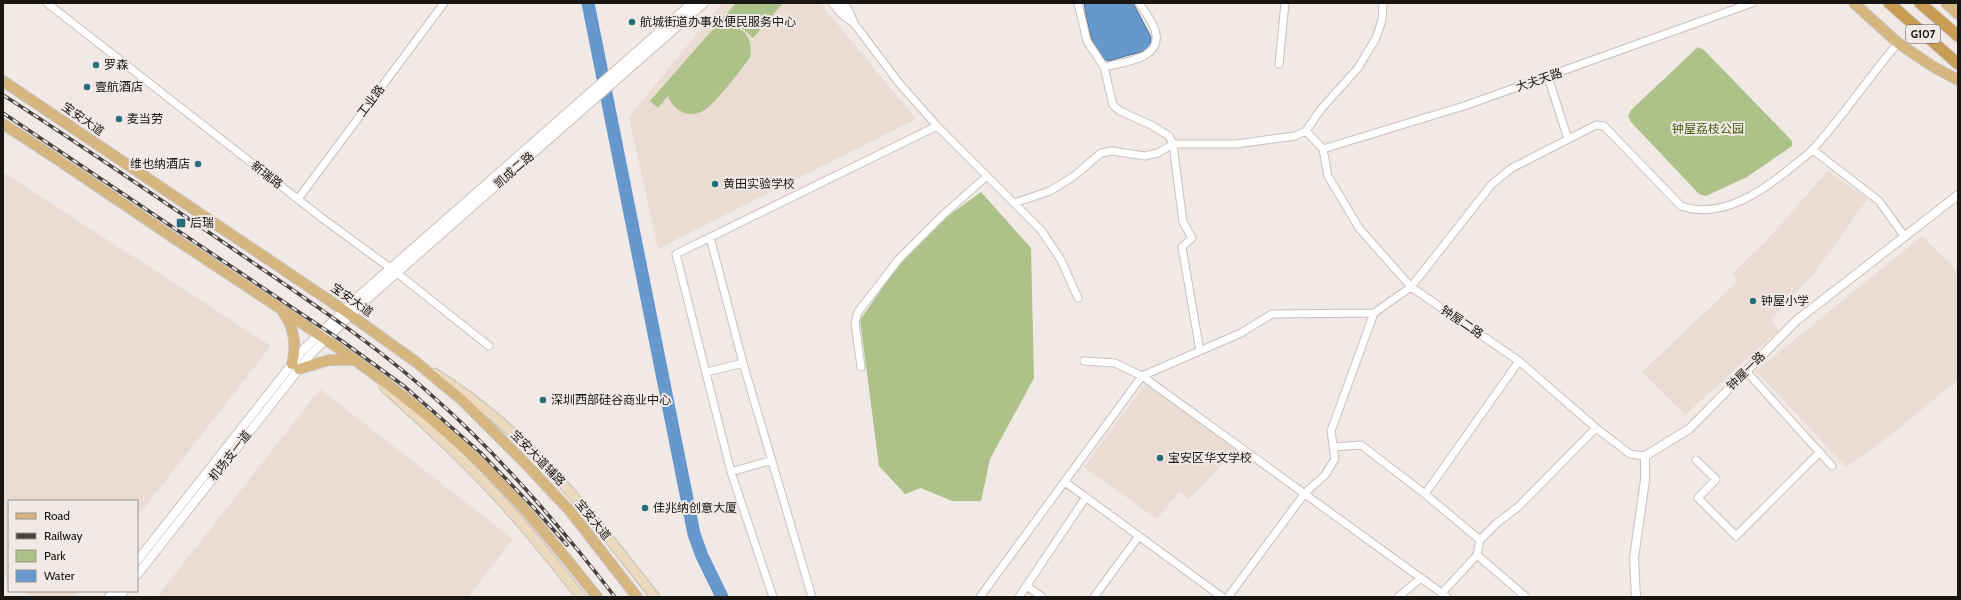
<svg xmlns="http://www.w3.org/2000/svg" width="1961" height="600" viewBox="0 0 1961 600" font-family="Cabin,'Noto Sans SC',sans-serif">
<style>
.built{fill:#ebdcd3}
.green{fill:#acc288}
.water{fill:#6697cd;stroke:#4f7096}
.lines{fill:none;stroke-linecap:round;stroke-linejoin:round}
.river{stroke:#6697cd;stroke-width:13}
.minor-casing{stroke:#c8c0bc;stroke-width:9}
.tertiary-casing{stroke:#c8c0bc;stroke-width:10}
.secondary-casing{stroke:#c8c0bc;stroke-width:11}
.primary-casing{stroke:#c8c7c7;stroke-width:12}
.trunk-casing{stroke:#c8c7c7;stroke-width:13}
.minor{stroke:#fff;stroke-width:7}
.tertiary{stroke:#fff;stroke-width:8}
.secondary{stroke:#ebdabe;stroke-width:9}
.primary{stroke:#d6b57e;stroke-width:10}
.trunk{stroke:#c89c53;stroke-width:11}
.rail-casing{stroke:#464240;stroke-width:3.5}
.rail{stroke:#f1e9e5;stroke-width:2;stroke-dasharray:6;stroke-linecap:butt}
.poi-dot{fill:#276e7c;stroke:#f1e9e5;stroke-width:1.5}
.labels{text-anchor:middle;stroke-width:4;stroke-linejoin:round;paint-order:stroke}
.shield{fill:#f1e9e5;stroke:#595553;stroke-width:1}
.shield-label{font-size:11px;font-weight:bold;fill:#181614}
.poi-label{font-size:12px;fill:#181614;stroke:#f1e9e5;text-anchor:start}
.street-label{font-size:12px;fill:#181614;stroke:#f1e9e5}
.park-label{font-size:12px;fill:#475d12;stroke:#f1e9e5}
</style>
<rect width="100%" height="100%" fill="#f1e9e5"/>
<!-- built -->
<path class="built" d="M722 3H820L916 119 658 249 629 117Z
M1828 171 1868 199 1814 273 1771 320 1778 331 1685 415 1642 372 1738 281 1732 274 1766 241Z
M3 172 271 346 137 517V501H9V580L3 575Z
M1922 236 1958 271V380L1878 445 1846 467 1756 371Z
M1145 384 1237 449 1189 499 1180 491 1157 519 1084 467Z
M320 389 513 539 468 597H157Z
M23 591H79L74 597H31Z"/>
<!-- green -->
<path class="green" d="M736 3H783L753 38 733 20 729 25C746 27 753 41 750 57 742 69 714 105 703 111 688 119 673 110 668 96L658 108 650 101Z
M1698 47 1704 50 1792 141V146L1747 177 1706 196 1699 194 1631 122 1628 116 1631 110Z
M981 192 1031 248 1034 378 990 459 981 501H952L921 488 905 494 879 466 860 320 897 267 940 222Z"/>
<!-- water -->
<path class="water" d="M1084 3H1133L1151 37 1150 47 1144 51 1108 61C1091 54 1087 19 1084 3Z"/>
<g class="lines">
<!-- river -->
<path class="river" d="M588 3 694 534 702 556 722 597"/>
<!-- minor casing -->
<g class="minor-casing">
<path id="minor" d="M47 3 322 218 397 273 489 346
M1078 3 1087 41 1104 67 1113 105 1120 111 1151 125 1169 136 1173 144 1183 222 1192 238 1182 247 1200 351
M853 22 899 83 937 126 1041 230 1061 260 1078 298
M1279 64 1285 3
M1104 67C1124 62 1164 59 1155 30 1152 20 1144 11 1139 3
M1548 77 1568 139
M1306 131 1323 149
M1323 149 1328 176 1359 228 1411 287 1519 361 1596 428 1630 454 1645 456
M1323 149 1467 105 1752 3
M1813 150 1879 201 1905 237
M298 199 444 3
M1014 203 1050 191 1074 176 1101 153 1112 151 1145 156 1158 153 1173 144H1236L1295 136 1306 131 1321 109 1358 68 1376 38 1382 20 1383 3
M710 237 743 363 812 597
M1084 361 1115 363 1142 376 1447 597
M861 367 855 323 858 312 899 259 944 214 987 176
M1746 371 1832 466
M707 372 743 363
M1333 447 1361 445 1425 494 1480 540
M1696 460 1716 479 1698 498 1736 536 1820 452
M731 472 772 460
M1065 482 1222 597
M1425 494 1519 361
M1477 555 1526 597
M1027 586 1042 597
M1442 593 1477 555 1480 540 1497 523 1518 507 1596 428
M773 597 731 472 676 254 937 126
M980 597 1142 376 1241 333 1272 314 1374 313 1411 287 1492 184 1512 168 1596 125 1604 126 1681 206C1722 220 1763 191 1793 166 1800 160 1808 155 1814 148 1844 115 1869 77 1898 43
M1019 597 1086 497
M1094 597 1139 536
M1228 597 1305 493 1325 475 1335 459 1331 431 1374 313
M1398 597 1421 578"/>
</g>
<!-- tertiary casing -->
<g class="tertiary-casing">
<path id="tertiary" d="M833 3 841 13 853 22
M843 3 848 10 853 22
M137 561 303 350 360 295 692 3
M137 575 310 355 366 300 704 3
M109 597 114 591
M119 597 124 591
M1636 597 1634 558 1645 480V456L1689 429 1797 320 1958 195"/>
</g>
<!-- secondary casing -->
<g class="secondary-casing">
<path id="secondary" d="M434 373C526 429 590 514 655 597
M384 387C417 417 450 446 481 479 517 516 549 556 581 597"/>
</g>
<!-- primary casing -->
<g class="primary-casing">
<path id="primary" d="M1854 3 1898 43 1932 66 1958 80
M1946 3 1958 14
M3 81 342 309 416 362 463 401 524 462 570 511 637 597
M3 124C68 165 131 210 195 252 283 311 374 367 453 438 507 485 553 541 597 597
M283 312C294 327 297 346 292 364
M299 369 329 360H353"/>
</g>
<!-- trunk casing -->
<g class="trunk-casing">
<path id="trunk" d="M1889 3 1958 64
M1920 3 1958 36"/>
</g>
<!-- minor -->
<use href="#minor" class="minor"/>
<!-- tertiary -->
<use href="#tertiary" class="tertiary"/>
<!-- secondary -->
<use href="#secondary" class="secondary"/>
<!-- primary -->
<use href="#primary" class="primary"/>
<!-- trunk -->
<use href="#trunk" class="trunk"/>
<!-- rail casing -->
<g class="rail-casing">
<path id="rail" d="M3 95C83 146 161 200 239 253 307 300 377 345 438 401 504 460 561 527 615 597
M3 113 342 341 404 386 481 453 535 509 567 545"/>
</g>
<!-- rail -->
<use href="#rail" class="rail"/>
</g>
<!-- markers -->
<g class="poi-dot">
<circle cx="632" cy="22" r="4"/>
<circle cx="96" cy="65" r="4"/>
<circle cx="87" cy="87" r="4"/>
<circle cx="119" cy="119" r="4"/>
<circle cx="198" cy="164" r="4"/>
<circle cx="715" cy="184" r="4"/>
<rect x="176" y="218" width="10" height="10" rx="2"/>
<circle cx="1753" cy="301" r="4"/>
<circle cx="543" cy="400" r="4"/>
<circle cx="1160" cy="458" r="4"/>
<circle cx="645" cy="508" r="4"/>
</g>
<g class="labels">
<!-- shield labels -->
<rect class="shield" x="1906" y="25" width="34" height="18" rx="3"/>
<g class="shield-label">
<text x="1923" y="38">G107</text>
</g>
<!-- poi labels -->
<g class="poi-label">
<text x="640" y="26">航城街道办事处便民服务中心</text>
<text x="104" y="69">罗森</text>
<text x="95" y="91">壹航酒店</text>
<text x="127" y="123">麦当劳</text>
<text x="190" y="168" text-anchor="end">维也纳酒店</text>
<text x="723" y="188">黄田实验学校</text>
<text x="190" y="227">后瑞</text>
<text x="1761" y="305">钟屋小学</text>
<text x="551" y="404">深圳西部硅谷商业中心</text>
<text x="1168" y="462">宝安区华文学校</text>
<text x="653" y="512">佳兆纳创意大厦</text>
</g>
<!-- street labels -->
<g class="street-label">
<text transform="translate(1539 80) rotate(-19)" y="4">大夫天路</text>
<text transform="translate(371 101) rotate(-53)" y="4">工业路</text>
<text transform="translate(83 119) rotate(35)" y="4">宝安大道</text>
<text transform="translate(514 170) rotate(-41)" y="4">凯成二路</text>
<text transform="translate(267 175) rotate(38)" y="4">新瑞路</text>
<text transform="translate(352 300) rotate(35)" y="4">宝安大道</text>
<text transform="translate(1462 322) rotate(34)" y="4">钟屋二路</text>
<text transform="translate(1746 371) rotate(-45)" y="4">钟屋一路</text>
<text transform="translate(230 456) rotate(-52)" y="4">机场支一道</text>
<text transform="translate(538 458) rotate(46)" y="4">宝安大道辅路</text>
<text transform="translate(593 520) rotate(51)" y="4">宝安大道</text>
</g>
<!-- park labels -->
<g class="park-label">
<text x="1708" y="133">钟屋荔枝公园</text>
</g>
</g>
<!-- border -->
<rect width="1961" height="600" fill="none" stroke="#181614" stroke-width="8"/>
<!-- legend -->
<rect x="8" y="500" width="130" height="92" fill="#f1e9e5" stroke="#9a9591"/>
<rect x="16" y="513" width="20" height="6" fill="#d6b57e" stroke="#9a9591"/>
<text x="44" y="520" font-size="12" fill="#181614">Road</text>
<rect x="16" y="533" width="20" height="6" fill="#464240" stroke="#9a9591"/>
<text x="44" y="540" font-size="12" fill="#181614">Railway</text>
<rect x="16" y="550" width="20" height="12" fill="#acc288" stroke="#9a9591"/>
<text x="44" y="560" font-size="12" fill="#181614">Park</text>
<rect x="16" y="570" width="20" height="12" fill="#6697cd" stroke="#9a9591"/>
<text x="44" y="580" font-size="12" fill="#181614">Water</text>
</svg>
